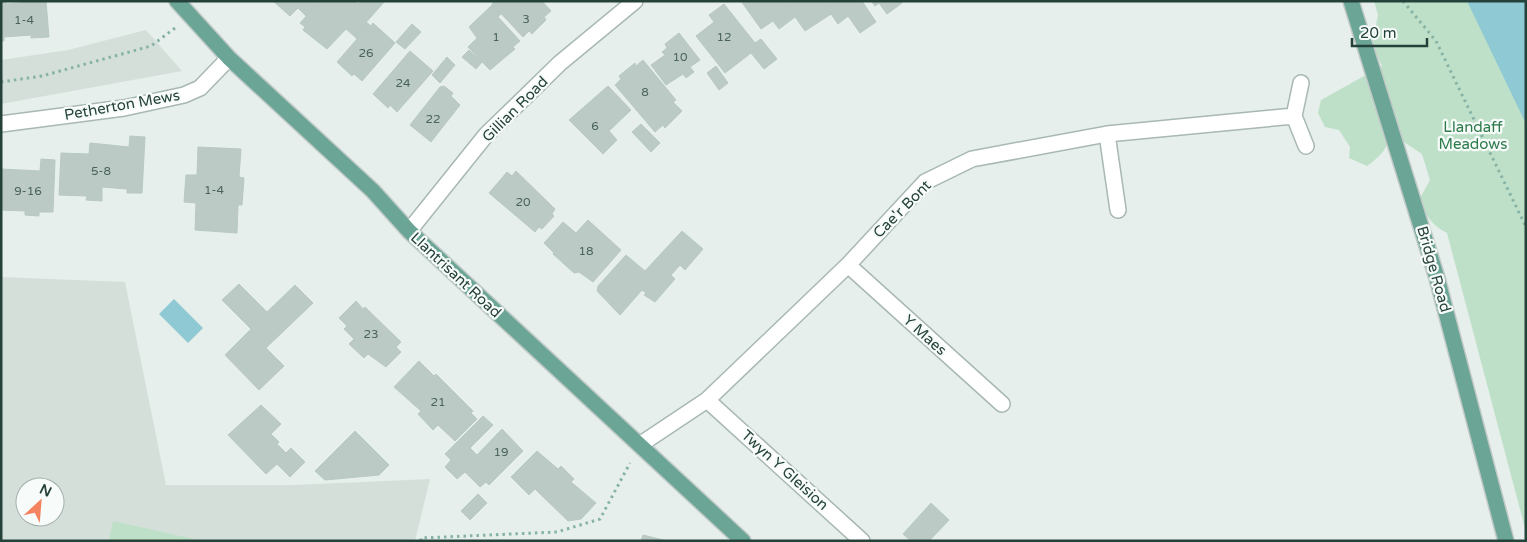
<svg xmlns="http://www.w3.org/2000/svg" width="1527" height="542" viewBox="0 0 1527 542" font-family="'Varela Round',sans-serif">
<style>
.built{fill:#d4dfda;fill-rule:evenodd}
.green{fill:#bfe0c8}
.water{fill:#8ec9d4}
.building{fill:#bbcac4;stroke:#b8c9c2}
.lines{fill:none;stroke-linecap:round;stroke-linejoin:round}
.minor-casing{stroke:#a8b8b2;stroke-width:18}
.primary-casing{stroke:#c2cac8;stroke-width:18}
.path{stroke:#86b3a5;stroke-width:3;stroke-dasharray:2.5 4;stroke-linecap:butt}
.minor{stroke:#fff;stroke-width:15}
.primary{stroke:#6aa596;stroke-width:15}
.labels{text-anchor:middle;stroke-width:4.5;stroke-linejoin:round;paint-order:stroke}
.number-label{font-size:12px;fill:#4a645c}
.street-label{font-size:15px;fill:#24423a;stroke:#f7fbf9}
.park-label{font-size:15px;fill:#2d7a4b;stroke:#f7fbf9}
</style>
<rect width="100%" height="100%" fill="#e6efeb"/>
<!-- built -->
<path class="built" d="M146 30 182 71 1 104V60L68 50Z
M1 277 125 282 166 485H294L430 479 415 541H1ZM25 487H55V517H25Z"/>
<!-- green -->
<path class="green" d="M1374 1H1485L1526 101V532L1447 233C1432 226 1423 213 1420 198L1430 180 1422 154 1404 142 1389 127C1393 144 1380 157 1367 166L1349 158 1350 147 1339 130 1325 127 1318 113 1321 100 1382 66 1372 45 1378 15Z
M113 521 203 541H109Z"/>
<!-- water -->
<path class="water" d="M1467 1H1526V124Z
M174 299 203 328 188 343 159 314Z"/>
<!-- building -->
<path class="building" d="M1 1H6V4L46 1 49 37 31 38V35L4 37V41H1Z
M273 1H320L306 16 298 8 290 16Z
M320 1H355L358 4 361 1H385L354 36 346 29 327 49 303 30 305 27 300 23Z
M494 1H542L551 11 544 17 546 20 532 34 529 31 523 37 492 4Z
M741 1H784L795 17 779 29 773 21 761 29Z
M784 1H822L831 14 805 31Z
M822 1H862L876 22 860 33 848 16 838 24Z
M871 1H901L902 3 887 14 879 3 875 6Z
M724 4 755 43 761 39 777 59 764 69 751 53 725 73 696 36 714 22 709 15Z
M492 5 501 14 498 17 520 41 513 47 515 49 490 70 468 47 477 38 469 27Z
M366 22 371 26 373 23 395 43 362 81 354 74 352 76 337 62 357 39 354 36Z
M412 24 421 32 405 49 396 42Z
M679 33 700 60 690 67 694 72 686 78 683 74 666 85 651 65 665 55 662 52 667 48 665 44Z
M469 50 482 62 476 69 462 57Z
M410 51 433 71 397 112 390 105 388 108 373 94Z
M447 57 455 65 440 83 432 75Z
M643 60 676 100 673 102 682 111 665 128 663 125 655 132 615 85 621 79 619 76 635 63 636 66Z
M716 66 728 83 719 90 707 73Z
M444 86 453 93 451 96 460 105 431 142 410 125 440 87Z
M608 86 631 110 609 131 617 140 603 154 569 120Z
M641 124 660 143 651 152 632 132Z
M130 136 145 137 142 193H127V189L102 187V201L86 200 87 196 59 195 61 153 89 154 90 143 129 147Z
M198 147 241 149 239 177 244 178 242 205H238L237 233 195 230 196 203 184 202 186 175H197Z
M41 159 55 160 53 212H39V216L25 215V211L1 210V169L40 171Z
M516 171 555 209 552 214 554 216 542 229 539 227 535 232 489 193 507 172 512 176Z
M588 220 621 250 593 282 579 272 574 273 553 254 554 253 544 243 563 222 576 233Z
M682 231 703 249 685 270 680 265 671 275 675 279 655 302 644 295 646 293 642 290 620 315 597 291 598 286 626 255 645 271Z
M239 284 267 312 295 285 313 303 266 348 284 366 259 390 225 355 251 329 222 300Z
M356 301 363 309 365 307 401 342 396 347 401 352 386 367 368 354 364 358 349 344 354 339 344 329 347 326 339 318Z
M419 361 434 376 436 374 473 411 471 413 477 419 455 441 438 425 433 430 418 414 421 411 394 387Z
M261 405 281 424 271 434 279 442 277 444 286 453 291 448 305 462 290 477 277 464 266 474 228 435Z
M483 416 493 425 470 448 477 455 502 429 523 451 489 485 486 482 480 487 465 472 457 479 445 467 451 460 445 454Z
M355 431 389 465 379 475 325 480 315 471Z
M537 451 558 469 561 466 574 479 571 482 596 503 581 519 568 521 535 489 529 495 511 477Z
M478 494 487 503 470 520 461 511Z
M931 503 949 520 929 541H911L903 534Z
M643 535 667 541H641Z"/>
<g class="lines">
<!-- minor casing -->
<g class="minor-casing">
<path id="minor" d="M1294 116 1306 146
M1 124 124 108 184 95 200 88 229 58
M1107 134 1118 210
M409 231 486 135 560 63 635 1
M848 265 1002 404
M707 400 862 541
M641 444 707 400 848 265 925 182 972 159 1107 134 1294 116 1301 83"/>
</g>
<!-- primary casing -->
<g class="primary-casing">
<path id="primary" d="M177 1 229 58 373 191 409 231 743 541
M1351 1 1437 278 1506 541"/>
</g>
<!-- path -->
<path class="path" d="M1403 1 1436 41 1526 227
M1 82 42 76 151 46 175 28
M421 541V538L557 532 600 519 630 463"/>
<!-- minor -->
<use href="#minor" class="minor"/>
<!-- primary -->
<use href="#primary" class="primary"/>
</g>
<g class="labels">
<!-- number labels -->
<g class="number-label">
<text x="526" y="23">3</text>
<text x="24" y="24">1-4</text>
<text x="496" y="41">1</text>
<text x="724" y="41">12</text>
<text x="366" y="57">26</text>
<text x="680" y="61">10</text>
<text x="403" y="87">24</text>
<text x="645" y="96">8</text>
<text x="433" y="123">22</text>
<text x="595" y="130">6</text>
<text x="101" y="175">5-8</text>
<text x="214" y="194">1-4</text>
<text x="28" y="195">9-16</text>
<text x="523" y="206">20</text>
<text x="586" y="255">18</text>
<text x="371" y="338">23</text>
<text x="438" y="406">21</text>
<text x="501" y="456">19</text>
</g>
<!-- street labels -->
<g class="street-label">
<text transform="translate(122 105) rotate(-10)" y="5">Petherton Mews</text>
<text transform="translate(515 109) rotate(-45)" y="5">Gillian Road</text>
<text transform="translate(902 209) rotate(-45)" y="5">Cae'r Bont</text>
<text transform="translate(1434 269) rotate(74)" y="5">Bridge Road</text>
<text transform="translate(456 275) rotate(43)" y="5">Llantrisant Road</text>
<text transform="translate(925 335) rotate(42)" y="5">Y Maes</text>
<text transform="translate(785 470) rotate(42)" y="5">Twyn Y Gleision</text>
</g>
<!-- park labels -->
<g class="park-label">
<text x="1473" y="132">Llandaff<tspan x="1473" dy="17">Meadows</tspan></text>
</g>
</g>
<!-- border -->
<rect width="1527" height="542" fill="none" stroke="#24423a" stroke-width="5"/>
<!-- north arrow -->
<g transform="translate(40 502) rotate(26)"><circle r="24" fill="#f7fbf9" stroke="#a3b1ad"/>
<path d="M0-4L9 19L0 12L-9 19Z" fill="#f4845f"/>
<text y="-8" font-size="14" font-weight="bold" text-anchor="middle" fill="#24423a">N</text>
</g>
<!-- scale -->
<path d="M1352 38v8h75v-8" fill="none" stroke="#24423a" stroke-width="2.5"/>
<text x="1360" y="38" font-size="15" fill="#24423a" stroke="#f7fbf9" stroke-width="4" paint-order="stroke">20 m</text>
</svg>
